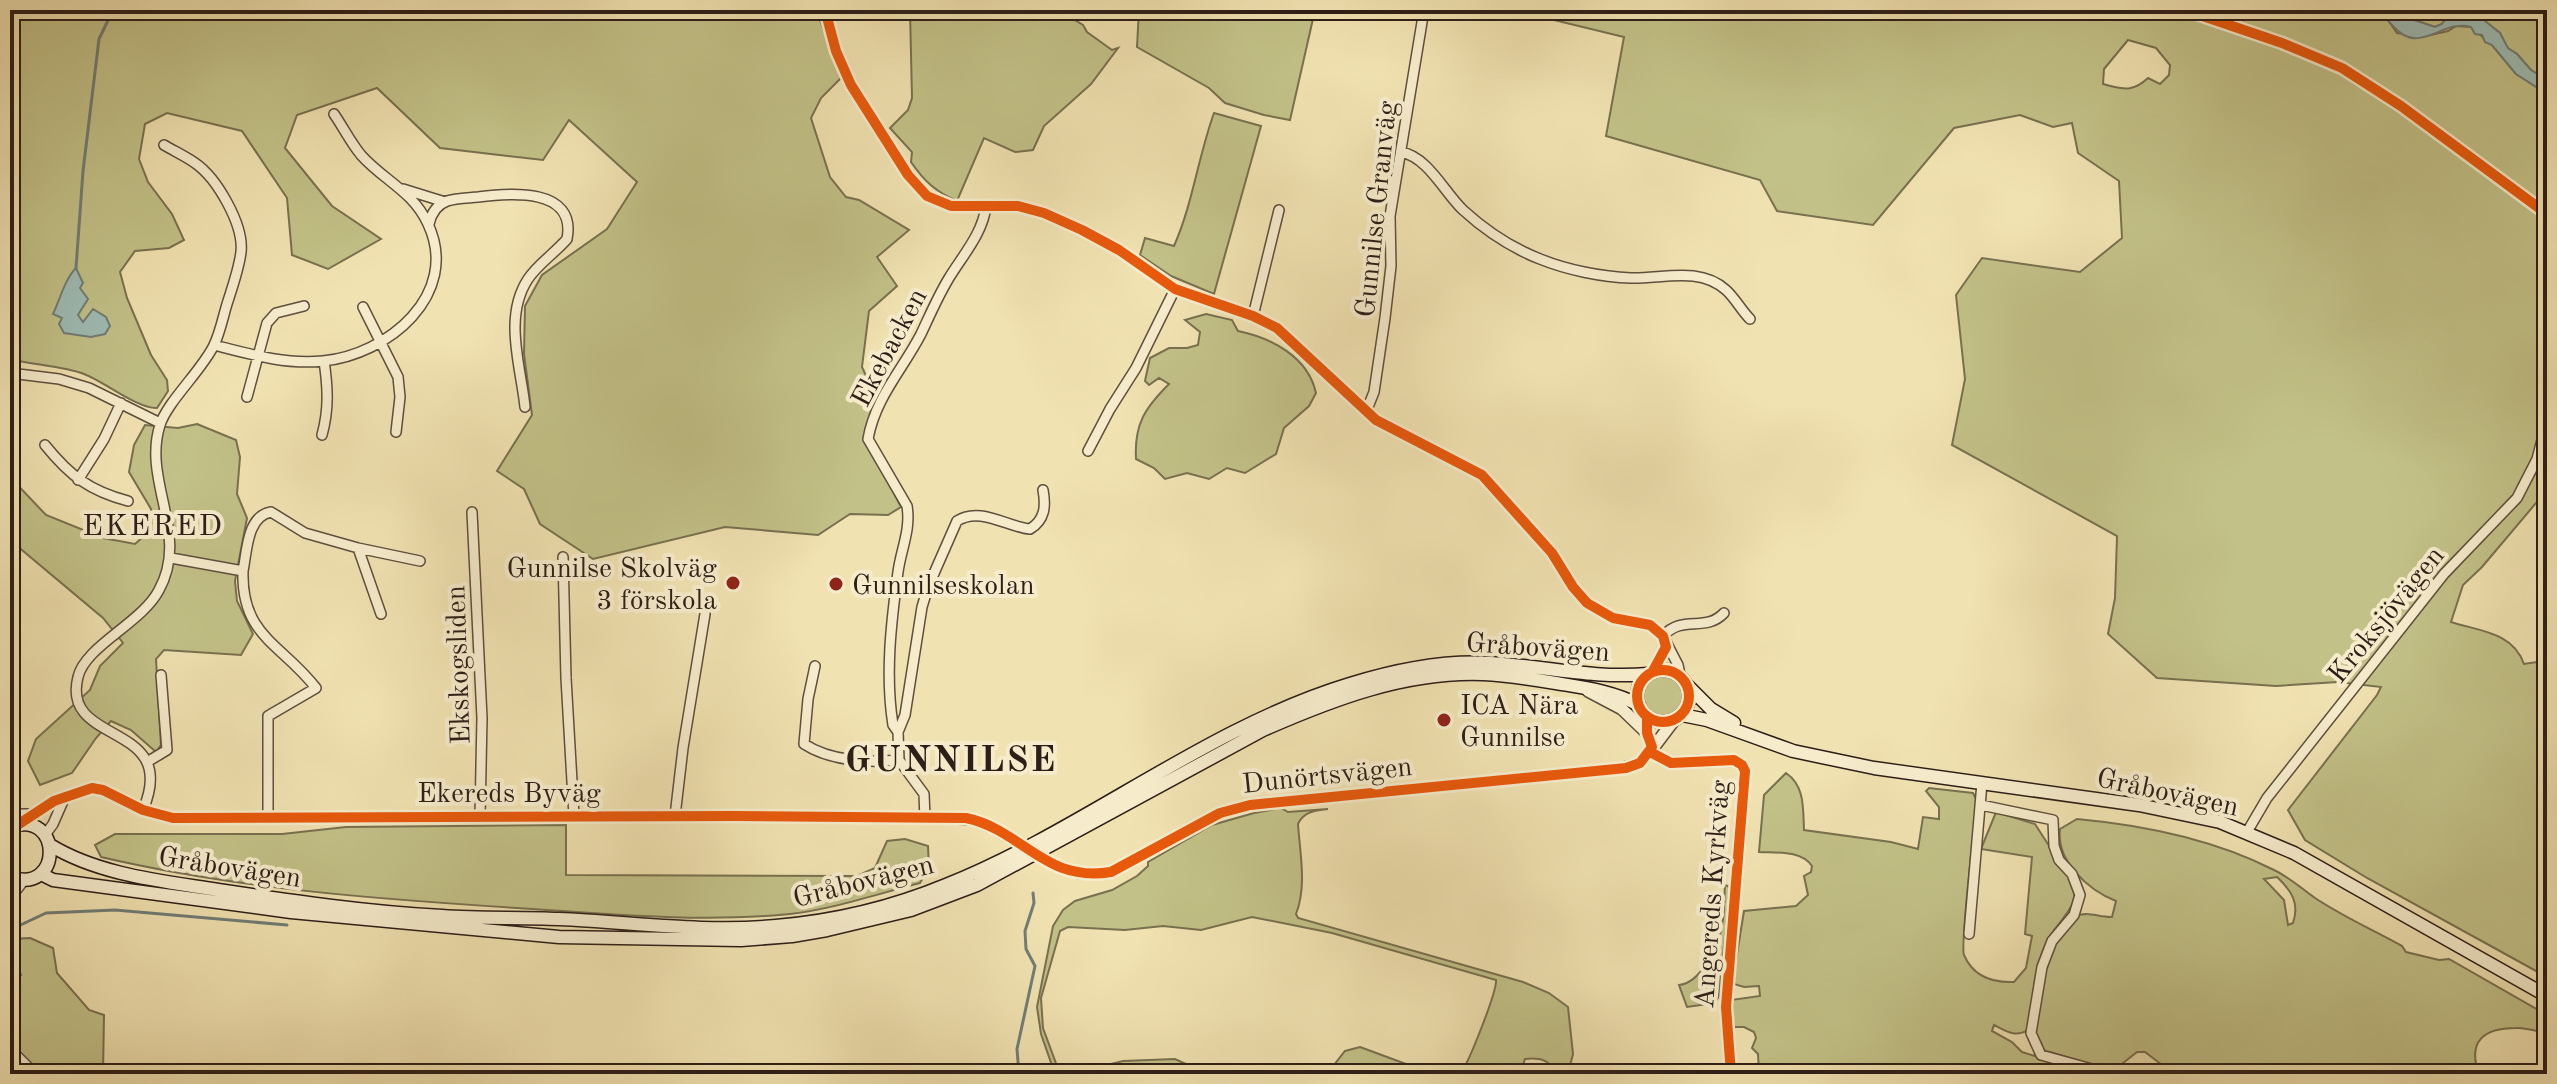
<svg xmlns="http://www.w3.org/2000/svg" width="2557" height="1084" viewBox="0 0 2557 1084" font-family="'Old Standard TT',serif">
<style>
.green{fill:#c2c187;stroke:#787050;stroke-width:2;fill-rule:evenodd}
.water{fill:#9ebcb5;stroke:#717d76;stroke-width:2}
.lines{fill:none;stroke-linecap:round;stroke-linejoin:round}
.stream{stroke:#717d76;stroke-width:3}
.minor-casing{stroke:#5e4f3e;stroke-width:12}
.tertiary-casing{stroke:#5e4f3e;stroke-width:14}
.secondary-casing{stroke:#2d1e18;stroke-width:15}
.minor{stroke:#f6eccc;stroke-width:9}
.tertiary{stroke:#f6eccc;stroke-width:11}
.secondary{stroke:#f6eccc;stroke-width:12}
.minor-bridge-casing{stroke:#5e4f3e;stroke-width:12;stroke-linecap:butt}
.minor-bridge{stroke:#f6eccc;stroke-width:9}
.cycleway-casing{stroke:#f6eccc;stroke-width:15}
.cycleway{stroke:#e8590c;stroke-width:10}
.poi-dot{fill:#8f2418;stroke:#f6eccc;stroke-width:3}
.labels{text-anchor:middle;stroke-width:8;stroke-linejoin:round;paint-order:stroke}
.street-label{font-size:28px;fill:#2d1e18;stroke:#f6eccc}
.poi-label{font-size:28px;fill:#2d1e18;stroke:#f6eccc;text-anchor:start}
.neighbourhood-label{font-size:30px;letter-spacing:2px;fill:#2d1e18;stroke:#f6eccc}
.district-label{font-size:36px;font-weight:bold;letter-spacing:2px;fill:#2d1e18;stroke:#f6eccc}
</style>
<rect width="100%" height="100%" fill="#f1e2b1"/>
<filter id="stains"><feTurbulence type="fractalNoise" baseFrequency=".0025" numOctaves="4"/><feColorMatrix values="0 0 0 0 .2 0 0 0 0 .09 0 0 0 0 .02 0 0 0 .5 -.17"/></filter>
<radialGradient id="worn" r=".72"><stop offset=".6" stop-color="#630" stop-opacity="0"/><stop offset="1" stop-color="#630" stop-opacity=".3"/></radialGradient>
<!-- green -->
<path class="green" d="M10 10H816L842 77 821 98 811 118 830 177 846 197 859 200 909 230 877 257 897 286 869 311 862 367 876 397 865 437 901 507 888 515 850 514 818 535 725 527 593 559 540 524 524 489 497 471 532 415 524 354 525 306 542 275 607 229 637 182 569 120 543 160 440 148 377 88 297 115 285 148 332 206 381 239 328 269 292 255 287 198 242 131 167 113 145 124 139 159 148 182 172 214 184 240 169 248 135 251 120 272 127 298 151 355 167 380 168 391 157 408C138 409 105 382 84 374 63 366 33 365 10 359Z
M910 10 967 16 979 10H1058L1083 25 1087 32 1112 50 1118 48 1091 84 1044 126 1033 150 1015 152 984 138 957 201C936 192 924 181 911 162L912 152 890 128 908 110 912 98Z
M1139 10H1315L1290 120 1264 115 1225 103 1209 88 1137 47Z
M1513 10H2381L2397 33 2422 37 2448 31 2456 26 2471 27 2492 45 2516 74 2546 92 2547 490 2482 567 2463 585 2451 622C2479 631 2513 632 2524 664L2543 661 2547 655V977L2367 878 2305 840 2288 810 2377 695 2381 687 2338 682 2276 686 2157 678 2108 634 2115 598 2117 536 1952 445 1965 379 1956 295 1982 258 2080 272 2122 238 2119 181 2078 153 2072 123 2053 127 2020 115 1954 128 1873 225 1777 211 1760 180 1606 136 1624 37ZM2128 40 2156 48 2170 65 2169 75 2160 84 2148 78C2132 93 2123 89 2103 84L2104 69Z
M2415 10H2463L2446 18 2442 24 2435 27 2414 20Z
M2468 10H2547V80L2531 70 2517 54 2507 48 2500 33Z
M1214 113 1261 126 1214 294 1171 276 1140 255 1145 238 1174 246C1193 203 1198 157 1214 113Z
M1206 314 1232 320 1238 331C1272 338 1308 357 1316 393L1309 406 1284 428 1276 454 1245 473 1227 468 1209 479 1187 473 1165 479 1154 468 1136 459C1134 424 1145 408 1169 384L1159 378 1149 385 1145 381 1150 358 1169 348H1187L1198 345 1200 332 1185 320Z
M197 424 236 440 240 457 237 494 247 518 235 581 237 601 253 634 241 655 164 650 156 659 161 745 156 752 131 730 111 721 96 738 72 773 40 785 28 761 36 739 90 690 100 666 123 643 103 618 10 540V477L46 515 103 538 135 544 144 536 151 509 129 472 134 445 145 425 178 428Z
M1643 696a20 20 0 1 1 40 0a20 20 0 1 1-40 0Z
M1786 773C1805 786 1803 808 1804 830L1891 842 1918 849 1923 817 1939 819V807L1926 791 1929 788 1973 793 1977 801C1975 821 1960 946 1964 955 1973 976 1991 983 2014 982L2026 968 2032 936 2025 934 2032 857 1981 849 1996 812 2035 824 2071 880C2083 903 2062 917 2050 936 2034 962 2033 1000 2028 1030 2015 1038 2006 1031 1994 1025L1992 1031 2012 1042 2022 1052 2092 1074H1759L1758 1054 1752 1048 1756 1038 1754 1032 1744 1027H1732L1731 1000 1760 996 1759 986 1744 987 1734 984 1733 979 1744 911 1796 906 1808 895 1804 876 1811 872 1812 866C1801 850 1777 853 1759 852L1764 795Z
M1281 808 1288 812 1328 809C1315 811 1304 811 1298 824 1300 854 1307 886 1296 914L1298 918 1523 982 1549 993 1568 1007 1573 1054 1568 1074H1558C1548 1060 1542 1057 1525 1059L1520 1074H1460C1469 1063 1497 991 1496 980L1332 933 1252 917 1201 930 1163 926 1125 930 1068 927 1060 931 1041 998 1043 1028 1057 1066 1095 1068 1123 1061 1175 1059 1208 1074H1055L1041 1034 1037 1007 1053 926 1063 910 1075 901 1112 890 1137 876 1148 866V862L1212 825 1254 813Z
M2077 819C2143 825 2215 840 2274 870 2289 877 2301 888 2315 898 2342 916 2373 930 2402 946L2406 952 2439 960 2449 959 2547 1015V1033C2537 1032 2526 1027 2516 1028 2484 1028 2467 1041 2479 1074H2163L2162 1065 2145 1052H2137L2113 1071 2043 1050C2041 1045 2037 1038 2036 1033 2033 1005 2051 933 2075 917 2086 910 2100 918 2112 917L2116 901C2088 890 2056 861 2060 829ZM2277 877C2291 890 2300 903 2293 923L2288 925 2284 900 2264 879Z
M566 825V875L857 876 875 868 887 841 905 839 928 846 929 868 920 883C877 894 834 909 790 914 699 923 607 914 517 908 377 899 238 889 101 857L95 845 115 834H282L346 827Z
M1725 885 1730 887 1719 996 1715 1003 1687 1007 1679 985C1700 983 1717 949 1721 930 1725 916 1724 899 1725 885Z
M30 938 53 948 57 973 89 1010 104 1015 103 1074H10V985L21 975 12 955V939Z
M1360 1047 1433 1074H1327L1345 1051Z"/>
<!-- water -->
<path class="water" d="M2381 10H2397L2407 17H2411V10H2415L2414 20 2435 27 2442 24 2446 18 2463 10 2475 13 2500 33 2508 48 2517 54 2531 70 2547 80V94L2516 74 2492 45 2485 42 2482 35 2475 34 2471 27C2443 18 2419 57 2393 26 2388 20 2384 18 2381 10Z
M76 268 83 283 80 288 88 299 78 315 83 322 93 309 106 317 110 326 105 334 91 337 64 333 59 324 62 318 53 314C60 299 65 279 76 268Z"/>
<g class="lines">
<!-- stream -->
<path class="stream" d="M76 268 83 171 99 39 113 10
M12 929 46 913 115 910 287 925
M1019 1074 1017 1049 1035 966 1026 949 1025 931 1034 903 1033 893"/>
<!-- minor casing -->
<g class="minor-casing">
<path id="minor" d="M825 10 836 51 851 85 908 175 927 196 951 206H1018L1044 213 1082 230 1119 250 1175 289 1253 316 1277 328 1376 420 1482 475 1552 553 1573 587 1587 603 1613 618 1650 625 1663 636 1678 665 1680 675
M1401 152C1428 157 1444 192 1463 210 1486 231 1512 248 1540 259 1567 270 1602 277 1631 278 1662 279 1699 266 1726 290 1735 298 1741 310 1750 319
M403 189 445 202
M429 224C431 215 436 205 447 201 456 198 468 198 478 197 510 193 577 187 567 239 555 253 538 264 528 279 503 317 521 367 525 407
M363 307 398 377 400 397 396 432
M1253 316 1279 210
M214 345C249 354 286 365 323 361 387 355 461 295 428 224 413 191 383 180 361 155 351 143 343 127 334 114
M10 373 59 379 89 388 160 423
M247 397 267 323 276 313 304 306
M1366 412 1374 392 1385 318 1391 266 1390 216 1424 10
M322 435C329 409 328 388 324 361
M45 445C70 476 90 491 128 501
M1088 451 1110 409 1136 368 1175 289
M78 480 104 439 121 403
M472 512 482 718 480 816
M358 548 381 614
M563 557 566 678 574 816
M171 558 243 571C247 551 247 516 271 512L305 533 358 548 420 561
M243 571C241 636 282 644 316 688L268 716V818
M1663 636C1683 614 1705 633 1724 613
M815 666 808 699 804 744C830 761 868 763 899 760
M1653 671 1666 647
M898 732 893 725C885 675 891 623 898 572 901 549 911 530 907 506L868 439C875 398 903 369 921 334 930 315 938 296 949 278 963 255 983 233 986 206
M147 762 167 750 161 675
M1981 805 2053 820 2054 846 2059 860 2072 874 2080 895 2074 915 2052 941 2042 967 2031 1033 2041 1055 2110 1074
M143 810C181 720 60 747 78 677 85 646 142 623 159 590 190 534 142 481 160 425 167 402 203 369 214 345 220 333 223 317 227 304 232 288 239 269 241 252 244 225 217 178 195 163 185 156 174 151 164 145
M10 814H32
M675 816 683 748 705 614
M925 819 924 794 899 760 898 732 905 715 922 607 928 587 957 521C980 506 1007 527 1030 529 1045 520 1046 506 1043 490
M19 824 54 801 92 788 103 790 143 810 173 818 734 816 943 818 972 820 994 829
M2247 832 2267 798 2444 574 2517 498 2537 459 2547 421
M45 835 53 824 64 799
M1055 866 1080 874 1111 872 1220 813 1250 805 1611 770 1640 763 1650 752
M10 899 24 880
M1969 934 1982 783
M10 1049 35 1074
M2143 1074 2145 1073"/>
</g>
<!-- tertiary casing -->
<g class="tertiary-casing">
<path id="tertiary" d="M1588 691 1622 709 1647 733
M1675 719 1650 752 1671 763 1734 760 1742 765 1745 771 1726 1007 1731 1074"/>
</g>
<!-- secondary casing -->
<g class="secondary-casing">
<path id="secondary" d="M1637 696a26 26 0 1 1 52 0a26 26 0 1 1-52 0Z
M1687 685 1711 709 1734 723
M1682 715 1707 720 1793 751 1874 768 2139 805 2220 822 2294 853 2547 996
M10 827C63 808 63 896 10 877
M50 845C99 875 162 881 218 890 292 901 367 912 442 916 481 919 520 917 559 919 631 922 704 933 776 926 834 921 893 907 946 885 1086 829 1205 728 1350 684 1395 670 1443 660 1490 663 1543 666 1594 679 1648 674
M41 874 53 880 291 912 559 937 741 940 792 936 827 930 911 910 977 885 1263 730C1331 700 1406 671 1483 674 1507 675 1532 679 1556 683 1586 688 1612 691 1639 705"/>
</g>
<!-- minor -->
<use href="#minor" class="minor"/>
<!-- tertiary -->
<use href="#tertiary" class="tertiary"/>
<!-- secondary -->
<use href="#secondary" class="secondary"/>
<!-- minor-bridge casing -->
<g class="minor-bridge-casing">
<path id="minor-bridge" d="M994 829 1055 866"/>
</g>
<!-- minor-bridge -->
<use href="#minor-bridge" class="minor-bridge"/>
<!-- cycleway casing -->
<g class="cycleway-casing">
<path id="cycleway" d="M825 10 836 51 851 85 908 175 927 196 951 206H1018L1044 213 1082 230 1119 250 1175 289 1253 316 1277 328 1376 420 1482 475 1552 553 1573 587 1587 603 1613 618 1650 625 1663 636 1666 647 1653 671
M2185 10 2282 43 2342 68 2401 106 2547 214
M1637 696a26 26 0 1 1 52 0a26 26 0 1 1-52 0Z
M1650 752 1671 763 1734 760 1742 765 1745 771 1726 1007 1731 1074
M19 824 54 801 92 788 103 790 143 810 173 818 734 816 966 818C1023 830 1044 883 1111 872L1220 813 1250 805 1626 768 1640 763 1652 747 1647 733V716"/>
</g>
<!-- cycleway -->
<use href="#cycleway" class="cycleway"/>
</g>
<!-- markers -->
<g class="poi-dot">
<circle cx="733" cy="583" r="8"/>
<circle cx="836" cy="584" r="8"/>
<circle cx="1444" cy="720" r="8"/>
</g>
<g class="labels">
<!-- street labels -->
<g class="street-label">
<text transform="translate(1375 209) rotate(-84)" y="10">Gunnilse Granväg</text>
<text transform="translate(888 347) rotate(-62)" y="10">Ekebacken</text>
<text transform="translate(2385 614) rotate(-51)" y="10">Kroksjövägen</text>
<text transform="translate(1538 646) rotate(4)" y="10">Gråbovägen</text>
<text transform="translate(457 665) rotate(-92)" y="10">Ekskogsliden</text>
<text transform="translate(1327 774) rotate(-6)" y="10">Dunörtsvägen</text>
<text transform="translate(2168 791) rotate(12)" y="10">Gråbovägen</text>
<text x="509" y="802">Ekereds Byväg</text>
<text transform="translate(230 866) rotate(9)" y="10">Gråbovägen</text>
<text transform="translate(863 880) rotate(-14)" y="10">Gråbovägen</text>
<text transform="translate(1711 894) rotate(-86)" y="10">Angereds Kyrkväg</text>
</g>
<!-- poi labels -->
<g class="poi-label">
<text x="717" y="577" text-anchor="end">Gunnilse Skolväg<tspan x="717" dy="32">3 förskola</tspan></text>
<text x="852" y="594">Gunnilseskolan</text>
<text x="1460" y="714">ICA Nära<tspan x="1460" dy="32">Gunnilse</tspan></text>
</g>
<!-- neighbourhood labels -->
<g class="neighbourhood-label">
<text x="153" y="535">EKERED</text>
</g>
<!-- district labels -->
<g class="district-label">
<text x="951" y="771">GUNNILSE</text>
</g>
</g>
<!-- margin -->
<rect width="2557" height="1084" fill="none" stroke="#f1e2b1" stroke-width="40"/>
<rect x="12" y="12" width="2533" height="1060" fill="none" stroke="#2d1e18" stroke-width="4"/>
<rect x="20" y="20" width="2517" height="1044" fill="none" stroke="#2d1e18" stroke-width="2"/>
<rect width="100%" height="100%" filter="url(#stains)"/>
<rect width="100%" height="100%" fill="url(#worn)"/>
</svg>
